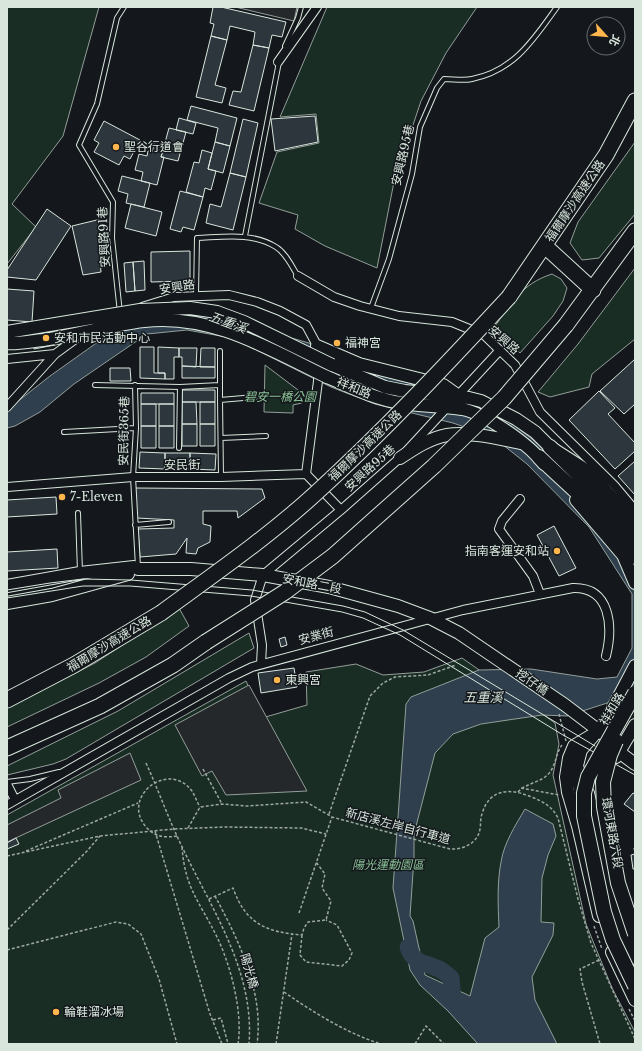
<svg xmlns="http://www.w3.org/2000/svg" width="642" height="1051" viewBox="0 0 642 1051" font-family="'Libre Baskerville','Noto Sans TC',serif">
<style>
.green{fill:#1a2d24;stroke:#939e99}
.parking{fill:#24282b;stroke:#939e99}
.water{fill:#2f3f4d;stroke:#939e99}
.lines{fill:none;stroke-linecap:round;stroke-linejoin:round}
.river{stroke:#2f3f4d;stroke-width:17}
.building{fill:#2c363c;stroke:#d8e6dc}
.service-casing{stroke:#d8e6dc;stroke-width:6}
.minor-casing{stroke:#d8e6dc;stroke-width:10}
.secondary-casing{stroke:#d8e6dc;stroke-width:14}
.trunk-casing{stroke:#d8e6dc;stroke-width:16}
.motorway-casing{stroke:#d8e6dc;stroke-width:17}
.path{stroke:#9da8a2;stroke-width:1.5;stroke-dasharray:3 2;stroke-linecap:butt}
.service{stroke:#14181c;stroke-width:4}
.minor{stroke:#14181c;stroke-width:8}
.secondary{stroke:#14181c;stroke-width:12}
.trunk{stroke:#14181c;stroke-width:14}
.motorway{stroke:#14181c;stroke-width:15}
.tram{stroke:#d8e6dc;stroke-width:1}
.secondary-bridge-casing{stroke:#d8e6dc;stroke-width:14;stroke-linecap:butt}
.trunk-bridge-casing{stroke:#d8e6dc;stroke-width:16;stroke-linecap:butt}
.motorway-bridge-casing{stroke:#d8e6dc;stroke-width:17;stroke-linecap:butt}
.secondary-bridge{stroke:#14181c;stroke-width:12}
.trunk-bridge{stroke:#14181c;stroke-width:14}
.motorway-bridge{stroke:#14181c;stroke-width:15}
.poi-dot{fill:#ffb74d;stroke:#14181c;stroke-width:1.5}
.labels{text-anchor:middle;stroke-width:3;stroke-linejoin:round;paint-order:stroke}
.poi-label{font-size:12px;fill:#d8e6dc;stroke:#14181c;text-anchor:start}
.street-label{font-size:12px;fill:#d8e6dc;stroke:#14181c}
.park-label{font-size:12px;font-style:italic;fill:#8ac095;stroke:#14181c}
.water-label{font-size:13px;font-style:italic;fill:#d8e6dc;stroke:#14181c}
</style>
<rect width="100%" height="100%" fill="#14181c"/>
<!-- green -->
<path class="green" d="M7 7H99L63 136 12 204 36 227 7 264Z
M327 7H477L446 53 421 101 394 182 377 268 325 246 295 229 298 215 259 203 277 152 319 143 316 114 280 117Z
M635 142V214L599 258 582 260 570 243 578 222Z
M635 268V339L592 374 589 387 550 397 538 392 578 344Z
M552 274 561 279 567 288 563 301 553 316 520 353 493 329C511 304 521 284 552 274Z
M265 365 302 393V403L293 405V413L264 412Z
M179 608 189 626 146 657 99 683 7 727V708L95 663Z
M249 633 254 648 66 759 53 764 7 775V766L118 711Z
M462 658 555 723 559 744 553 775 586 924 612 988 635 1032V1044H7V815L246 681 262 718 307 705 306 672 356 664 383 675 424 672Z"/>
<!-- parking -->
<path class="parking" d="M235 7H297L294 21Z
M249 685 307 791 226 795 212 771 202 776 175 725Z
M130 753 141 780 7 842V825L61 798 58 790Z"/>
<!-- water -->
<path class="water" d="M176 305 309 343 369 372 480 399 532 439 635 534V694L567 716 542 715 481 724 453 734 435 753 414 834V858L410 916 413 921 425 975 470 996 485 938 499 927C498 905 497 883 501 862 504 843 515 826 525 809L553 824 556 836 548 855 542 878 541 922 554 923 553 935 532 977 535 1000 557 1044H478L448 1011 420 985 410 970 393 888 406 704 411 697 479 670 531 669 597 679 617 677 632 648V594L589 527 527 464 493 437 453 423 375 404 331 387 232 338 187 330 147 334 74 384 40 412 15 426 7 428V405L17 402 50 376 102 339 148 312Z"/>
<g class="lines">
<!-- river -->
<path class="river" d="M408 947C414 965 426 962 441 970 444 972 448 975 451 978L453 1001 460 1006"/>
</g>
<!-- building -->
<path class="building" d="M213 7H221L286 22 282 37 272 35 269 48 253 45 255 32 230 26 227 40 211 36 214 24 210 23Z
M211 36 227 40 215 85 226 88 222 103 196 97Z
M253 45 269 48 254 111 229 105 233 91 241 92Z
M191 106 237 118 230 146 215 142 218 128 187 120Z
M315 116 318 142 275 151 271 119Z
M179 118 196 123 193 134 176 130Z
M243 119 258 123 246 177 230 173Z
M104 121 140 140 130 159 124 156 119 165 94 152 99 143 94 140Z
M169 128 186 132 178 161 161 157Z
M155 141 165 143 161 157H164L157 185 141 181 143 172 135 170 139 154 147 156 148 151 152 152Z
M215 142 230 146 223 173 208 169Z
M202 150 212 153 208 169 216 171 211 190 205 188 203 197 186 192 194 162 199 163Z
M230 173 246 177 233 230 206 223 210 204 221 207Z
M122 176 150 183 144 207 126 203 128 194 118 191Z
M180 191 203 197 194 230 183 227 181 232 170 229Z
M131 204 162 212 156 236 125 228Z
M47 209 71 226 36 280 7 277V270Z
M101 219 109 259 100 260 101 272 83 275 72 226Z
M190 251V281L151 282V252Z
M144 261 145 290 135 291 133 262Z
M133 262 135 291 126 292 124 263Z
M7 289 34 291 32 322 7 320Z
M57 328 60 344 34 349 31 333Z
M140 347H154V373H165V379L140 378Z
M158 347 179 348V357H174V379H165V373H158Z
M179 348H197L196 367 182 366V357H179Z
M201 348H215V367H200Z
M635 359V404L624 414 600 391Z
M182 366 215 367V378H182Z
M110 368H130L131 381H110Z
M182 390H215V402H182Z
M599 391 615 408 608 414 635 443V451L615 469 569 420Z
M141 393H174V404H141Z
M182 402H196L197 424H182Z
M200 402H215V424H200Z
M141 404H156V426H141Z
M159 404H174V426H159Z
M182 424H197V446H182Z
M200 424H215V446H200Z
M141 426H156V448H141Z
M159 426H174V448H159Z
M140 452 165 453V469L139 468Z
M165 453H190V469H165Z
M190 453 216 454 215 470 190 469Z
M635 461V495L618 476Z
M135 488 262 489 265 498 238 518 237 511H203V524L211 526 210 542 198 548 196 554 186 553 187 538 176 554 140 557 138 529 174 528V520L137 518Z
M56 497 57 514 7 517V500Z
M554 526 576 568 559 576 537 535Z
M57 549 58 568 7 571V552Z
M285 637 287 645 281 647 279 639Z
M294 668 297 687 261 693 258 673Z
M633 793 635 794V812L624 804Z
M16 838 19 844 7 849V843Z
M634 848H635V869H633L631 855 635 854Z"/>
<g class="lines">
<!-- service casing -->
<g class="service-casing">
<path id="service" d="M285 46 298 18 301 7
M245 236 279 62
M196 295 197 238C223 237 252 232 276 247 286 253 292 267 298 276
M371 308 389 259 412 174 420 127 437 88 444 79C453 79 464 81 472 79 514 71 534 39 557 7
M120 313 112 238 113 202 79 145 97 104 117 18 124 7
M220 351V400
M95 385 180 387 220 385
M135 385 136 428 133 477 138 567
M64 432 136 428
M221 438 266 436
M179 448 180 387
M221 477 220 400 255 397
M78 513 80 572
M135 525 169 522
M7 782 30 779 59 772"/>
</g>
<!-- minor casing -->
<g class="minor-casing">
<path id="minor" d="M278 62 317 7
M298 276 334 297 360 306 399 316 452 322 484 335 515 365 540 412 614 485 635 510
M142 307 174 297 229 295 257 302 280 311 306 325 319 349 318 381 306 474
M7 359 55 354
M7 407 55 354 81 335
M7 487 133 477H221L306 474 341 510
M520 499 502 521 499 529 533 576 540 594
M261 664 262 645 255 600 263 575 341 510 402 456 500 350
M7 784 15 800
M7 805 229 678 252 667 463 610 573 588C611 587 613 627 606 656"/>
</g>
<!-- secondary casing -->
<g class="secondary-casing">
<path id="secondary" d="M317 346 359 364 443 385 457 395
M332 365 385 387 405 391 469 398 481 401 516 419 535 432 550 447 589 472 635 523
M327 377C351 387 375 399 401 403 421 406 442 406 462 409 486 414 529 444 544 464
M400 458C415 448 430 438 447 435 468 431 500 439 521 443
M576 500 623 555 635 583
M7 586 80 573 134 567 138 569H191L263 575 329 587 398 606 430 618 459 633 565 705 611 740 619 752 635 764
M7 603 52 595 128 574
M616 757 635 725
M574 777 581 750 606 721 635 666
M599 916 578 826 568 792 566 777 569 758 574 746 599 731
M612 952 635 1000"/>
</g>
<!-- trunk casing -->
<g class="trunk-casing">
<path id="trunk" d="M550 447 589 485 635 538
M539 457C572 489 610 519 635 557
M577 769 583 802
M587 793 615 912 635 957"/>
</g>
<!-- motorway casing -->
<g class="motorway-casing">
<path id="motorway" d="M545 246 593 290
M509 297 606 155 635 101
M566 325 635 231
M7 700 74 665 161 613
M7 748 100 706 173 665 206 642"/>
</g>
<!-- path -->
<path class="path" d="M559 714 566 741
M146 763C157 787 166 812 177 836 207 903 255 967 249 1044
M203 769 222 804
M521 788 559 795
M518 792C527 782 542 783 550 772 556 764 556 753 562 745
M329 814 370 696 383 683 395 677 428 675 456 665
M188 828 200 807 222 804 247 806 306 802 332 817 450 849C463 850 478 843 480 829 481 824 480 819 482 814 489 789 509 788 529 796 542 801 552 806 558 818L578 899 591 943 635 1039
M155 831 210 1014 222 1044
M177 836C165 838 156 837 147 828 119 798 168 759 192 791 195 796 197 802 200 807
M182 847C185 889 200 902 217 937 231 966 243 1013 238 1044
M26 851 138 803
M7 856 100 836 174 829 224 827 301 828 326 834
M215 896C239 941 264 992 257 1044
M209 899 233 888C246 924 266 932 302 935L304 928 308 922 326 920 331 901 322 888 325 874 316 862
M299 913 332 817
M594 926 602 949
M7 930 87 851 100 836
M302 935 300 955 306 962 342 966 349 960 352 953 337 925 326 920
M7 950 116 922 128 924 141 934 159 979 177 1044
M599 960 580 969 582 982 600 1044
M284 992C313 1012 346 1033 381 1044
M629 1009 635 1021
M213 1020 221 1018 228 1044
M276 1044 292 934
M415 1044 426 1026 444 1044"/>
<!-- service -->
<use href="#service" class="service"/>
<!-- minor -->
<use href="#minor" class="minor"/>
<!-- secondary -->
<use href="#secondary" class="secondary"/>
<!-- trunk -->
<use href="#trunk" class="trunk"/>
<!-- motorway -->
<use href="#motorway" class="motorway"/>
<!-- tram -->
<path class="tram" d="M7 590 50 583 83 579 131 580 252 590 343 606 365 612 403 630 595 746
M7 598 83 586H130L251 596 342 612 363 618 400 635 563 735 635 775"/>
<!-- secondary-bridge casing -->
<g class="secondary-bridge-casing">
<path id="secondary-bridge" d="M7 332 140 310 190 308 217 312 244 322 332 365
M7 343C19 344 31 341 43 340 77 335 110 325 144 321 211 313 269 349 327 377"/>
</g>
<!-- trunk-bridge casing -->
<g class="trunk-bridge-casing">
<path id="trunk-bridge" d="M635 693 588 777 584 793V816L604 912 613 940 635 986
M616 741 610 755 603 782 604 807 618 883 635 934"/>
</g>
<!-- motorway-bridge casing -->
<g class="motorway-bridge-casing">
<path id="motorway-bridge" d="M161 613C213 575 268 537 315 494 383 432 446 365 509 297
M206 642 285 592 333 556 434 466 504 398 566 325"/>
</g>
<!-- secondary-bridge -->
<use href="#secondary-bridge" class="secondary-bridge"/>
<!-- trunk-bridge -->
<use href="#trunk-bridge" class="trunk-bridge"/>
<!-- motorway-bridge -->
<use href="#motorway-bridge" class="motorway-bridge"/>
</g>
<!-- markers -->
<g class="poi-dot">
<circle cx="116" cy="147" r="4"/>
<circle cx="46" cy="338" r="4"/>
<circle cx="337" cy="343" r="4"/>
<circle cx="62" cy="497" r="4"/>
<circle cx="557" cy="551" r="4"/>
<circle cx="277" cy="680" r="4"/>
<circle cx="56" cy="1012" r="4"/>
</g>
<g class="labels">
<!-- poi labels -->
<g class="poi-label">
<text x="124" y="151">聖谷行道會</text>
<text x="54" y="342">安和市民活動中心</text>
<text x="345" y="347">福神宮</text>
<text x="70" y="501">7-Eleven</text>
<text x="549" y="555" text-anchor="end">指南客運安和站</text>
<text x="285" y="684">東興宮</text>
<text x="64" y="1016">輪鞋溜冰場</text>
</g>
<!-- street labels -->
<g class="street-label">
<text transform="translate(403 155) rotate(-77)" y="4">安興路95巷</text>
<text transform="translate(575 201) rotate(-56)" y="4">福爾摩沙高速公路</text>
<text transform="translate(104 237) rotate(-93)" y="4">安興路91巷</text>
<text transform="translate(177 287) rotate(-9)" y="4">安興路</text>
<text transform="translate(504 340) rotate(41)" y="4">安興路</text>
<text transform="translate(354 388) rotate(22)" y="4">祥和路</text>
<text transform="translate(124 431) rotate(-89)" y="4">安民街365巷</text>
<text transform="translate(365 446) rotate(-44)" y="4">福爾摩沙高速公路</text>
<text x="182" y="469">安民街</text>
<text transform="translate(370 468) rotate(-42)" y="4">安興路95巷</text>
<text transform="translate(312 584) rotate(11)" y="4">安和路二段</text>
<text transform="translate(316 636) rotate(-15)" y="4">安業街</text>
<text transform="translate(109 644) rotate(-31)" y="4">福爾摩沙高速公路</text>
<text transform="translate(532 682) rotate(34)" y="4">挖仔橋</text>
<text transform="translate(612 709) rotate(-59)" y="4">祥和路</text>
<text transform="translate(398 826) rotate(15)" y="4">新店溪左岸自行車道</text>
<text transform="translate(612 833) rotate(80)" y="4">環河東路六段</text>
<text transform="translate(249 971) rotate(74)" y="4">陽光橋</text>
</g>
<!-- park labels -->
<g class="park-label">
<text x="280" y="401">碧安一橋公園</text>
<text x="388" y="869">陽光運動園區</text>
</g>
<!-- water labels -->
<g class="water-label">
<text transform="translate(228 322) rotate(20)" y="5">五重溪</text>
<text x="483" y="702">五重溪</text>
</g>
</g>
<!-- border -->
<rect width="642" height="1051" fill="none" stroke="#d8e6dc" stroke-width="16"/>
<!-- north arrow -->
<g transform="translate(606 36) rotate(117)"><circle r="19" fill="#14181c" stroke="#626a69"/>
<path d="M0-3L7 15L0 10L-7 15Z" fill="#ffb74d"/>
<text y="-6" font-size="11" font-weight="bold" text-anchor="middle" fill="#d8e6dc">北</text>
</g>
</svg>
